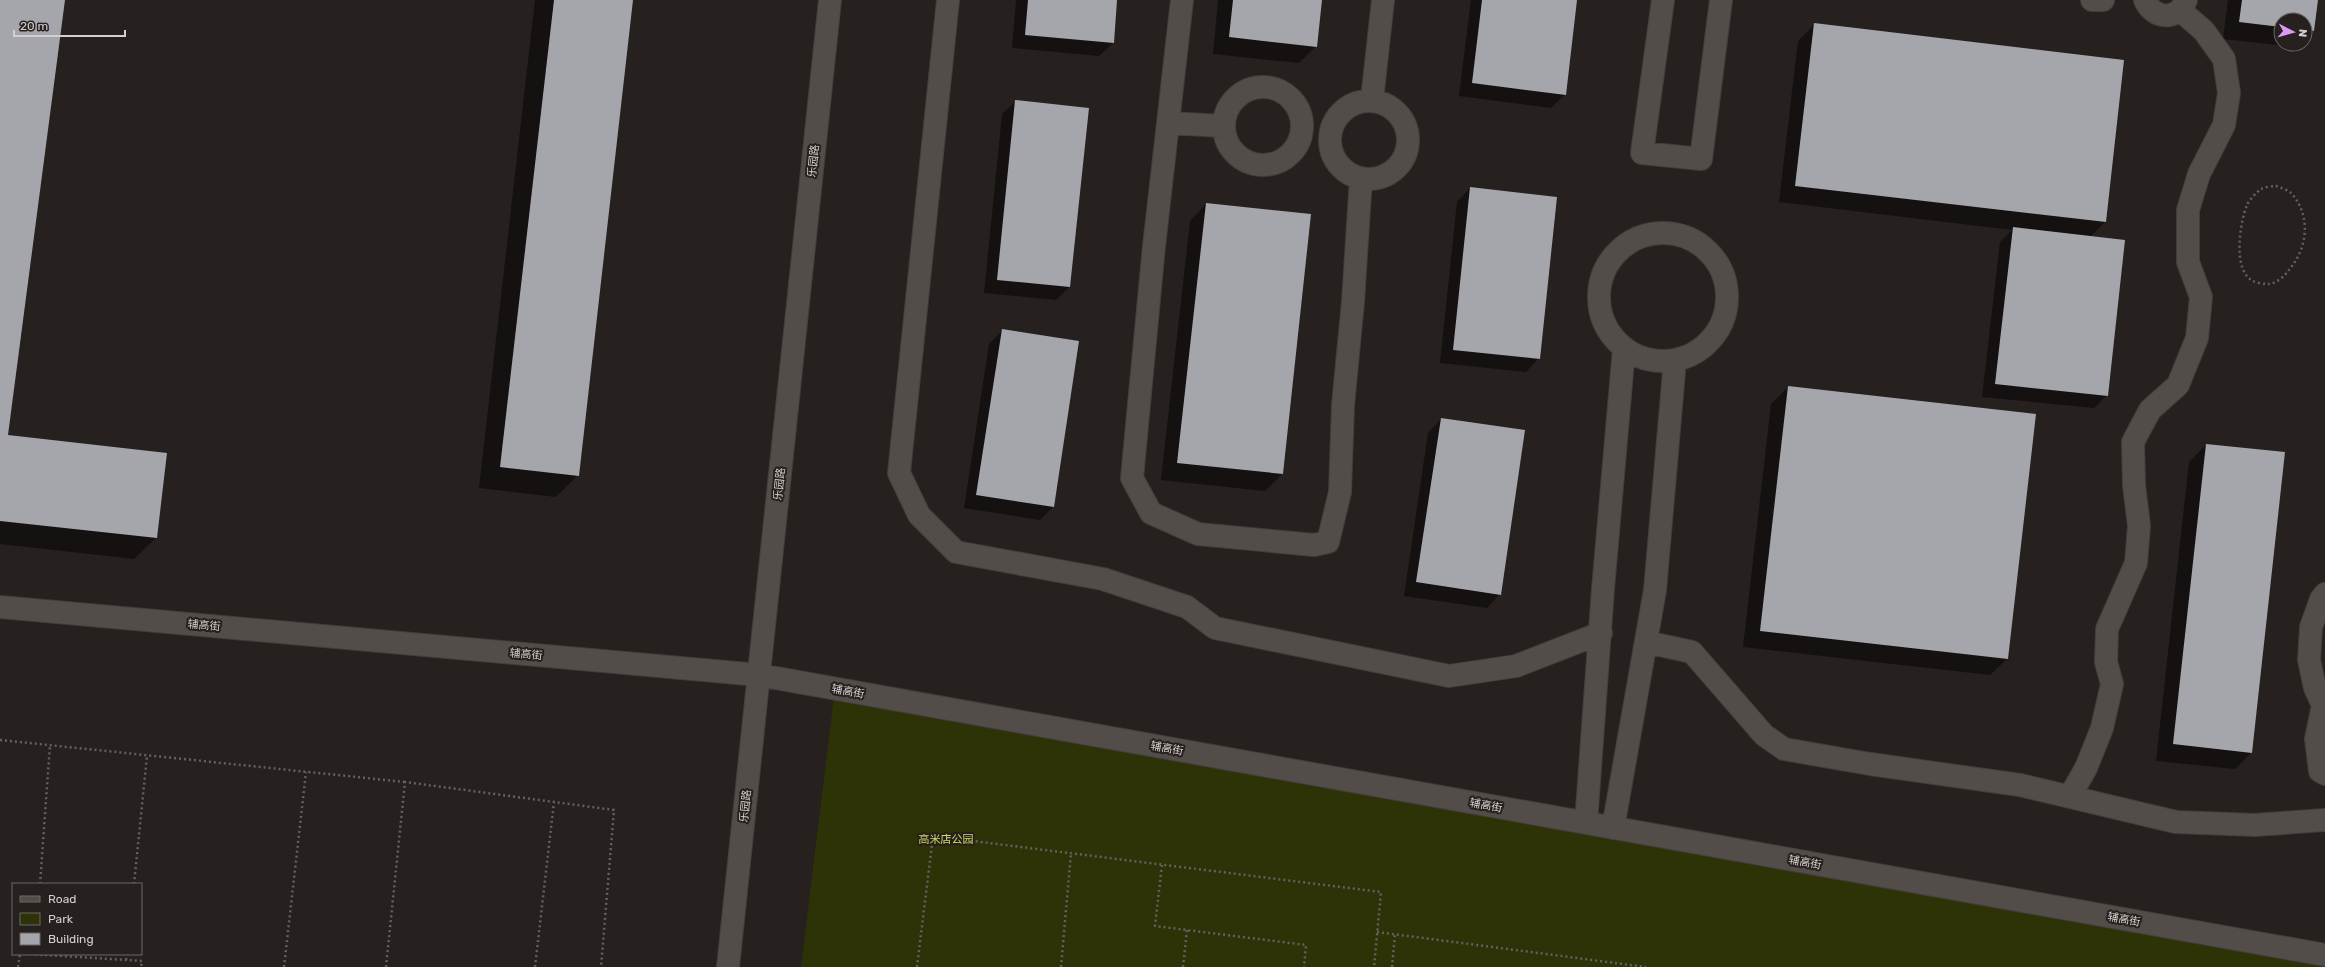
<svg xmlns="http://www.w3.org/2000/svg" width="2325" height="967" viewBox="0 0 2325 967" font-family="Rubik,'Noto Sans SC',sans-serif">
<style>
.green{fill:#2e3207}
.shadow{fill:#0007}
.building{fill:#a5a5ac}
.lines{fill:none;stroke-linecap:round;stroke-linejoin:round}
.minor-casing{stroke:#423d3c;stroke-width:24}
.path{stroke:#66605f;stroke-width:2.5;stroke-dasharray:2 3;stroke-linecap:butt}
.minor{stroke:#534d4a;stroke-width:22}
.labels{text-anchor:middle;stroke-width:4;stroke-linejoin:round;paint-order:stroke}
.street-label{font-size:11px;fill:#d4d0cf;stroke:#26201e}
.park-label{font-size:11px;fill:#cddb5e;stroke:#26201e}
</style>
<rect width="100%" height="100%" fill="#26201e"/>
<!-- green -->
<path class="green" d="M835 688 2325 955V967H801Z"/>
<!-- shadow -->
<path class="shadow" d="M0 0H64L7 436 156 538 134 559 0 544Z
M535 0H632L578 475 556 497 479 488Z
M1016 0H1116L1113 43 1099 56 1012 48Z
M1218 0H1321L1316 46 1299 63 1213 54Z
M1471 0H1576L1565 94 1551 108 1459 96Z
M2228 0H2317L2313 30 2305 38V20H2281V44H2299L2296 47 2223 39Z
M1815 24 2105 222 2090 237 2107 395 2094 408 1982 397 2000 242 2012 230 1779 202 1798 41Z
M1016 101 1088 109 1069 287 1056 300 984 293 1002 114Z
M1470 188 1539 358 1526 372 1440 363 1457 202Z
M1206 204 1282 474 1265 491 1161 480 1190 221Z
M1002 331 1054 506 1040 520 964 508 989 344Z
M1788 387 2007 659 1990 675 1743 647 1771 404Z
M1441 419 1500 594 1487 608 1404 596 1428 433Z
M2206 445 2284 453 2251 753 2235 769 2156 761 2189 462Z"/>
<!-- building -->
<path class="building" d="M0 0H65L8 435 167 453 157 538 0 521Z
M554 0H633L579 476 500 467Z
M1028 0H1117L1114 43 1025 35Z
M1233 0H1322L1317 47 1229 37Z
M1482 0H1577L1566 95 1472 83Z
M2242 0H2318L2314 31 2305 30V20H2281V27L2239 22Z
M1814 23 2124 60 2106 222 1795 186Z
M1015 100 1089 108 1070 287 997 280Z
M1470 187 1557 197 1540 359 1453 350Z
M1206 203 1311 214 1283 474 1177 463Z
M2013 227 2125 240 2108 396 1995 384Z
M1002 329 1079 341 1054 507 976 495Z
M1788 386 2036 414 2008 659 1760 631Z
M1441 418 1525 430 1501 595 1416 582Z
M2206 444 2285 452 2252 753 2173 744Z"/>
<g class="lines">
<!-- minor casing -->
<g class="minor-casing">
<path id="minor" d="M948 0 899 473 919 515 956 552 1103 579 1187 607 1215 628 1449 676 1516 666 1601 633
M1182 0 1154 246 1132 478 1151 513 1198 534 1314 545 1328 542 1340 492 1343 405 1353 302 1361 178
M1663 0 1642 153 1701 159 1721 0
M2092 0H2103
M2145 0C2154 20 2178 21 2186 0
M1224 126a39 39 0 1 1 78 0a39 39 0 1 1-78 0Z
M1372 100 1383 0
M1330 140a39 39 0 1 1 78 0a39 39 0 1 1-78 0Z
M1168 123 1223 126
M1599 297a64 64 0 1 1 128 0a64 64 0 1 1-128 0Z
M2325 594 2321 599 2311 627 2309 660 2315 688 2323 705 2316 739 2320 771 2325 774
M0 607 759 675 2325 955
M1646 642 1692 652 1764 735 1784 749 1870 764 2020 785 2176 822 2255 825 2325 820
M2070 796 2086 768 2102 728 2112 684 2106 662 2107 629 2136 563 2139 526 2134 485 2133 442 2150 410 2178 385 2197 338 2201 297 2188 262V210L2199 174 2224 125 2229 93 2224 59 2204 31 2180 10
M1586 823 1603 589 1624 349
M1613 828 1655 590 1675 360
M728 967 830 0"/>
</g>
<!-- path -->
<path class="path" d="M2276 186C2281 188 2289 190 2292 194 2312 217 2307 250 2288 271 2284 277 2275 284 2268 284 2264 284 2257 283 2253 281 2232 271 2240 222 2247 205 2249 200 2257 192 2261 189 2265 187 2272 186 2276 186Z
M0 740 405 782
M1162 865 1155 926 1306 945 1304 967
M40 884 50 745
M134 884 147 756
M1377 932 1646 967
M30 954 142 961 141 967
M126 960 127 954
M18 967 20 954
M284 967 306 772
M386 967 405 782 614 810 601 967
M535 967 554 802
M917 967 933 836 1381 892 1374 967
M1061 967 1071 853
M1183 967 1187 930
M1392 967 1395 934"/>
<!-- minor -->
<use href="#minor" class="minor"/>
</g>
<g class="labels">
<!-- street labels -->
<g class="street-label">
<text transform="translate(813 161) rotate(-84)" y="4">乐园路</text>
<text transform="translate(779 484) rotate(-84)" y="4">乐园路</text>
<text transform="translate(204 625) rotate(5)" y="4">辅高街</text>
<text transform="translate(526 654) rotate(5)" y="4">辅高街</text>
<text transform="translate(848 691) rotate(10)" y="4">辅高街</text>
<text transform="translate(1167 748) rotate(10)" y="4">辅高街</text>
<text transform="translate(1486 805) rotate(10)" y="4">辅高街</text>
<text transform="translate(745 806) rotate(-84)" y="4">乐园路</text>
<text transform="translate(1805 862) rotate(10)" y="4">辅高街</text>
<text transform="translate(2124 919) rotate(10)" y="4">辅高街</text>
</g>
<!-- park labels -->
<g class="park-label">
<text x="946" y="843">高米店公园</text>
</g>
</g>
<!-- legend -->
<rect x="12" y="883" width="130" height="72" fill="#26201e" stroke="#6c6665"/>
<rect x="20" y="896" width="20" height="6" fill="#534d4a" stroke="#6c6665"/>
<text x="48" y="903" font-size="12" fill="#d4d0cf">Road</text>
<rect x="20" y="913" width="20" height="12" fill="#2e3207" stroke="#6c6665"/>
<text x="48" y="923" font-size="12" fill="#d4d0cf">Park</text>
<rect x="20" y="933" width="20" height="12" fill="#a5a5ac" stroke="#6c6665"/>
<text x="48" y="943" font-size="12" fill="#d4d0cf">Building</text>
<!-- north arrow -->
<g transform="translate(2293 32) rotate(96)"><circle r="19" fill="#26201e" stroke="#6c6665"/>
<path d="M0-3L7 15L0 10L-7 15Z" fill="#db99f5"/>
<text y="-6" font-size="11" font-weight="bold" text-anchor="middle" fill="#d4d0cf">N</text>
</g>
<!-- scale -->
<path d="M14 30v6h111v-6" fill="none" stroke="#d4d0cf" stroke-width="2"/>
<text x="20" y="30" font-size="12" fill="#d4d0cf" stroke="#26201e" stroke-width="3" paint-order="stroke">20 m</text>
</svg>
